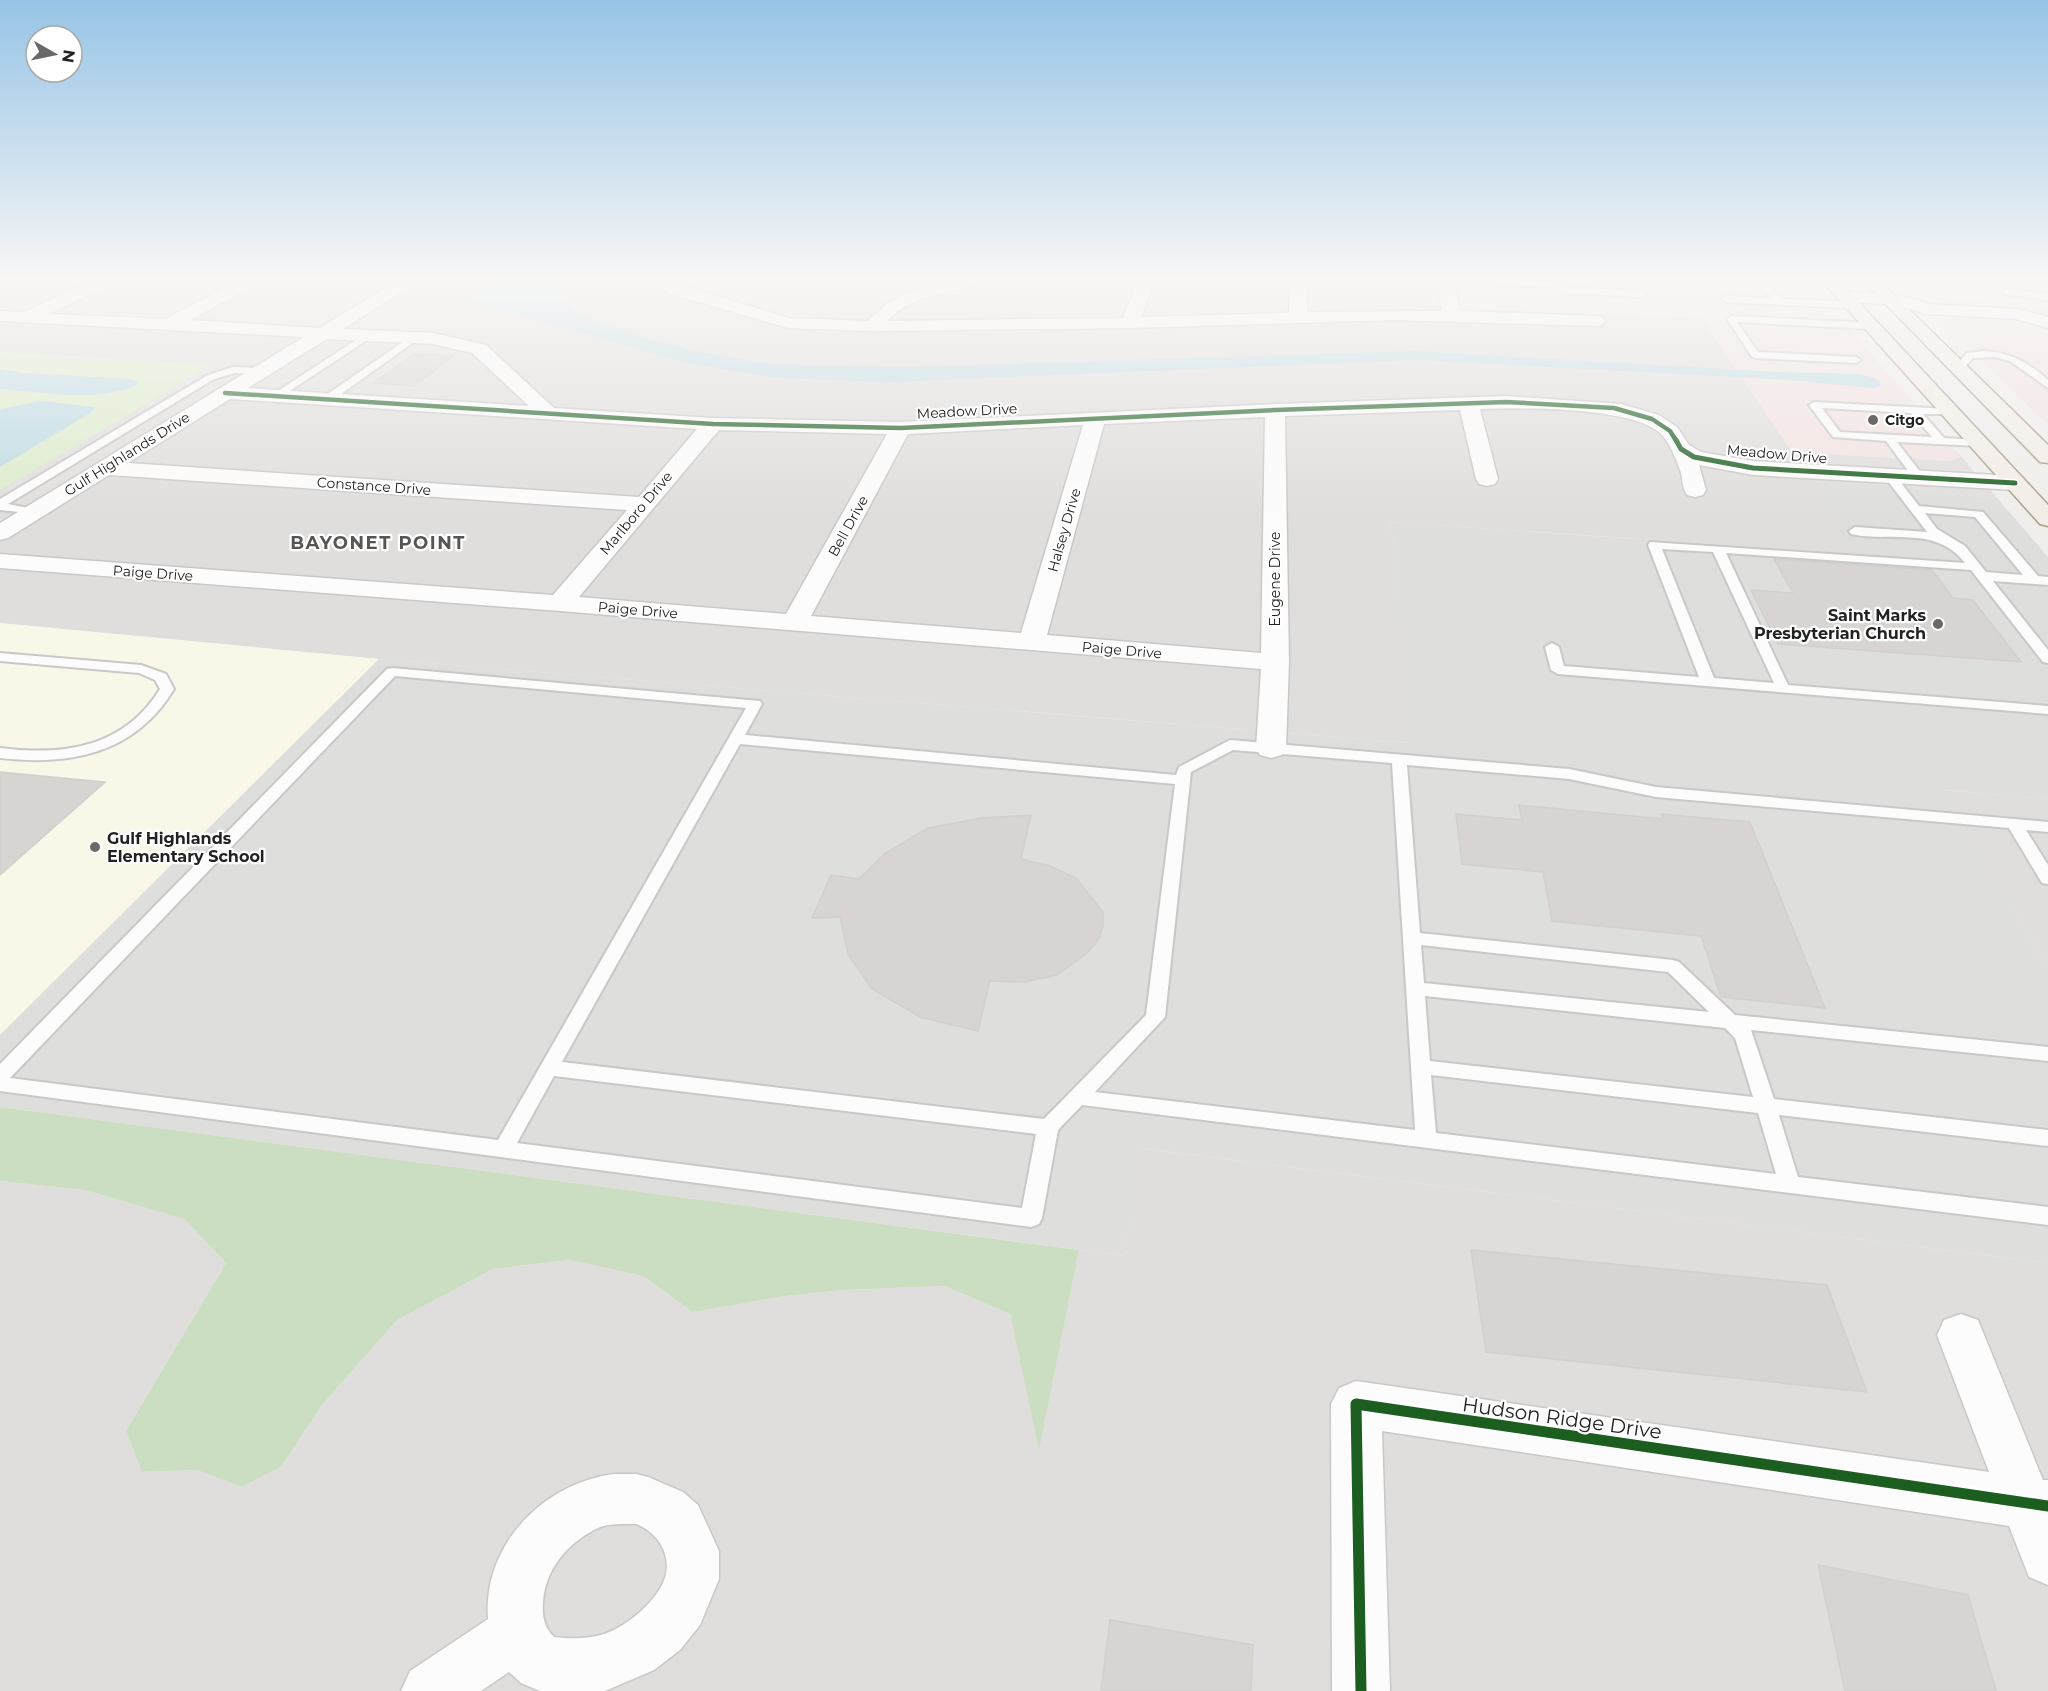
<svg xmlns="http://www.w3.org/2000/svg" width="2048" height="1691" viewBox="0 0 2048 1691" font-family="Montserrat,sans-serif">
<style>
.residential{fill:#dfdedc}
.commercial{fill:#f1e3e1}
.education{fill:#f8f7e8}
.religious{fill:#dededc}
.grass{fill:#ddeccb}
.forest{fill:#cbdec1}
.parking{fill:#e0dfde}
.water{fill:#bfdbe3}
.building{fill:#d7d4d2;stroke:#d3d0cc;stroke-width:1.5}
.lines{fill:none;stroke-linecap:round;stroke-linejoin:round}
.service-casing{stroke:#c9c8c7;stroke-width:4}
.minor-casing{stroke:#c9c8c7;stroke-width:3}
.primary-casing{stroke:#a79c86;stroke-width:3}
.service{fill:#fdfcfc;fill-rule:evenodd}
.minor{fill:#fdfcfc;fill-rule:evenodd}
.primary{fill:#f3ede7;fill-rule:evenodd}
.cycleway-far2-casing{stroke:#fff;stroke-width:7}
.cycleway-far1-casing{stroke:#fff;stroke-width:8}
.cycleway-casing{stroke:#fff;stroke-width:15}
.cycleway-far2{stroke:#1b5e20;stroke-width:4.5}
.cycleway-far1{stroke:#1b5e20;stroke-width:5}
.cycleway{stroke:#1b5e20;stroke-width:11}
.poi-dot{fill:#6a6968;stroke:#fff;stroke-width:2}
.labels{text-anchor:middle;stroke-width:4.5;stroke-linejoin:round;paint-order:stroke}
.far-street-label{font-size:14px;fill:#222;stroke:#fff}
.far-poi-label{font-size:14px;font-weight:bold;fill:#222;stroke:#fff;text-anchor:start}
.poi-label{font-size:16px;font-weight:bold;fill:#222;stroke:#fff;text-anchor:end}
.far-district-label{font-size:18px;font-weight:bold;letter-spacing:1.5px;fill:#555;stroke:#fff}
.near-street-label{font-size:20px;fill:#222;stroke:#fff}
</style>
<rect width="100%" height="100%" fill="#f0eeeb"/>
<!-- residential -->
<path class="residential" d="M0 281H1458L1465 305 1491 309 1703 319 1792 452 1951 461 1961 456 1998 499 1844 479 1809 477 1858 554 1391 522 1411 743 379 659 0 623V521L2 519H0V490L211 365 0 352Z
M1942 790 2048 799V968Z
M1139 1148 2048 1263V1691H0V1181L85 1190 184 1219 226 1263 126 1431 142 1472 197 1470 242 1487 281 1467 321 1406 397 1320 493 1269 570 1260 643 1276 693 1312 785 1296 843 1290 945 1286 1010 1314 1039 1448 1079 1250 1125 1256Z"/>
<!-- commercial -->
<path class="commercial" d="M1458 281H1807L1961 456 1951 461 1792 452 1703 319 1491 309 1464 305Z
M1896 281H2048V304L1985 294 1933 291 1900 284Z
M1964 315 2010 318 2048 329V425L1941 322Z"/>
<!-- education -->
<path class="education" d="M0 623 379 659 0 1035Z"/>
<!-- religious -->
<path class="religious" d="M340 340 456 349 495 379 497 384 478 395 448 400 263 389 257 385 325 342Z
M1808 476 1844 479 1998 499 2048 557V799L1943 790 2048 968V1263L1140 1148 1125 1256 0 1107V1035L379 659 1410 743 1391 522 1857 554Z"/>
<!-- grass -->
<path class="grass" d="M1925 297C1967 299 2007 302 2048 311V320L1936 306 1918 299Z
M0 352 212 365 0 490Z"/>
<!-- forest -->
<path class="forest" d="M0 1107 1079 1250 1039 1450 1010 1314 945 1286 843 1290 785 1296 693 1312 643 1276 570 1260 493 1269 397 1320 321 1406 281 1467 242 1487 197 1470 142 1472 126 1431 226 1263 184 1219 85 1190 0 1181Z"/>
<!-- parking -->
<path class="parking" d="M212 365 251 367 0 519V490Z"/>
<!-- water -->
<path class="water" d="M494 281H557L555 284 578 315 635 335 700 352 771 364 902 367 1415 351 1779 372 1858 374 1872 377 1879 381 1881 386 1873 388 1789 380 1417 360 890 382 776 378 687 363 509 312 474 305 467 300Z
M0 369 23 373 133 379 138 382 135 386C94 403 44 392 0 389Z
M42 401 95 407 92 412 0 467V409Z"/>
<!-- building -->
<path class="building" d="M414 354 454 356 414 386 373 383Z
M1774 559 1932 570 1953 598 1973 600 2021 662 1778 644 1751 590 1793 593Z
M0 772 105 782 0 875Z
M1519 805 1663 819 1662 814 1750 822 1825 1008 1721 997 1701 936 1552 921 1543 872 1462 864 1456 814 1522 820Z
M1031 815 1021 859 1050 866 1076 878 1103 912V926L1097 942 1086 954 1057 975 1025 982 990 981 978 1031 920 1017 872 989 848 954 840 917 812 918 831 875 859 879 884 854 928 828 981 818Z
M1471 1250 1827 1285 1867 1392 1486 1352Z
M1818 1565 1968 1595 1996 1691H1845Z
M1110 1620 1253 1645 1251 1691H1101Z"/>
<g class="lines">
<!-- service casing -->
<g class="service-casing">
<path id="service" d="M1456 281H1562L1568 288 1643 291 1647 294 1643 297 1566 293 1557 287 1460 283Z
M1757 281H1765L1781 299 1852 302 1856 305 1852 308 1726 302 1722 299 1726 296 1772 299Z
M2007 289 2048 294V300L2004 294 2003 292Z
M1731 316 1872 323 1876 326 1872 329 1737 322 1758 352 1856 357 1861 360 1856 363 1755 358 1752 357 1727 319Z
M367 333 370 334V338L279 398 270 396Z
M410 337 418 339 330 402H322V398Z
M1983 351C2009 352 2028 362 2048 380V388L2010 361 1994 357 1973 358 1962 370 1954 368 1967 353Z
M233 367 261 368 266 371 261 374 234 373 214 379 8 504 38 510V514L0 510V499L208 375Z
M1814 402 1950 409 1955 412 1954 414H1923L1944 438 1978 440 1983 443 1978 446 1897 442 1925 478 1919 481 1915 480 1886 441 1833 437 1809 405ZM1822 408 1911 413 1932 437 1840 432Z
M1890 473 1894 474 1919 506 1983 512 2038 576 2048 577V585L1993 581 2048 650V663L2043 662 1971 570 1726 553 1788 685 2048 706V714L1558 674 1551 670 1545 647 1552 643 1559 647 1564 666 1699 677 1648 545 1650 542 1965 563C1936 525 1892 543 1851 534L1849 531 1855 527 1927 532 1884 476ZM1925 513 1975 517 2023 575 1986 572 1965 546 1937 529ZM1662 549 1713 552 1774 683 1714 678Z
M0 653 141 665 166 674 174 689C135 754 70 766 0 758V748C63 756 124 748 160 689L155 680 139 673 0 661Z
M392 668 760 701 762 704 745 735 1176 775 1179 767 1230 740 1569 769 1656 787 2048 822V832L2026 830 2048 865V884L2042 883 2009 828 1656 797 1569 779 1407 765 1420 933 1673 960 1679 962 1735 1015 2048 1047V1061L1751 1030 1774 1099 2048 1130V1146L1779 1115 1798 1177 2048 1207V1225L1082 1105 1058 1130 1042 1218 1039 1224 1031 1227 0 1091V1064L387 669ZM395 676 746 708 498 1140 10 1078ZM740 744 1175 784 1146 1015 1044 1119 562 1062ZM1233 750 1392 763 1415 1130 1095 1092 1165 1017 1191 772ZM1421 945 1668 972 1709 1012 1424 983ZM1425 996 1725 1028 1735 1038 1753 1097 1430 1061ZM1431 1075 1758 1113 1776 1174 1436 1133ZM554 1076 1036 1134 1022 1208 517 1143Z"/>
</g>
<!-- minor casing -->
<g class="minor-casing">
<path id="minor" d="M92 281H113L111 284 49 314 165 319 239 281H259L257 284 190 320 320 328 397 281H416L414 284 343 329 433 333 486 345 554 408 713 418 901 422 1275 404 1506 396 1621 404 1659 415 1677 427 1689 445 1701 452 1753 461 2015 476 2023 478 2026 483 2023 488 2015 490 1753 475 1699 465 1706 490 1703 495 1695 497 1687 495C1682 488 1683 481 1681 473 1677 461 1671 446 1663 436 1637 406 1519 408 1480 409L1498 479 1495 484 1487 486 1479 484 1476 479 1460 410 1285 416 1289 662 1286 749 1282 755 1271 758 1260 755 1256 749 1261 669 560 611 0 568V554L553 595 627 510 109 475 8 538 0 540V523L304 337 0 321V311L24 312ZM327 339 433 344 472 353 529 406 248 388ZM230 399 697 429 639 497 128 463ZM1265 417 1261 653 1047 635 1104 424ZM1083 425 1021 633 811 616 908 434ZM719 430 887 434 786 614 579 597Z
M657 281H674L680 285 789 318 868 321C896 290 941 278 982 281L980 284C949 292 909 296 887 321L1123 318 1138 281H1154L1141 317 1289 313 1290 281H1306L1307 312 1442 311 1437 281H1453L1460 311 1596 316 1602 317 1605 321 1602 325 1596 326 1394 320 1130 328 873 331 788 328 668 293Z
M1846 292 1899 295 1928 304 2017 309 2048 317V328L2016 319 1926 314 1897 305 1840 301 1838 297 1840 293Z
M1961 1314 1978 1320 2043 1480H2048V1585L2029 1577 2009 1526 1382 1431 1390 1691H1332L1331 1404 1339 1388 1356 1381 1989 1472 1937 1335 1944 1320Z
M614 1474H636L648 1477 683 1492 698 1505 719 1551V1579L700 1625 680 1650 654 1670 605 1691H540L521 1683 509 1672 481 1691H401L410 1671 488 1619C482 1546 543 1483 614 1474ZM636 1524C660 1533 674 1559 663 1583 653 1604 626 1627 604 1634 588 1639 571 1639 554 1637 544 1627 542 1616 543 1603 545 1570 566 1545 594 1530 606 1523 623 1524 636 1524Z"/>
</g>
<!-- primary casing -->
<g class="primary-casing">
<path id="primary" d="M1822 281H1839L2048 505V526L2040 524Z
M1863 281H1880L2048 445V463L2040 462Z"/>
</g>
<!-- service -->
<use href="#service" class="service"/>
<!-- minor -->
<use href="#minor" class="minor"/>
<!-- primary -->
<use href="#primary" class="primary"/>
<!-- cycleway-far2 casing -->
<g class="cycleway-far2-casing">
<path id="cycleway-far2" d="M225 393 713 424 901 428 1275 410 1506 402 1614 408 1652 419 1670 431 1677 442"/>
</g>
<!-- cycleway-far1 casing -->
<g class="cycleway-far1-casing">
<path id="cycleway-far1" d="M1676 440 1681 449 1694 457 1753 468 2015 483"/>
</g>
<!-- cycleway casing -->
<g class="cycleway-casing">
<path id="cycleway" d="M1361 1691 1356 1404 2048 1506"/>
</g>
<!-- cycleway-far2 -->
<use href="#cycleway-far2" class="cycleway-far2"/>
<!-- cycleway-far1 -->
<use href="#cycleway-far1" class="cycleway-far1"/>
<!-- cycleway -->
<use href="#cycleway" class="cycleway"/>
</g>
<!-- sky -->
<linearGradient id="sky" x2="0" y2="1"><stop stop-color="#97c4e6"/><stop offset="0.54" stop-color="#f8f7f6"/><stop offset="1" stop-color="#f8f7f6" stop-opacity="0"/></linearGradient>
<rect width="2048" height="517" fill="url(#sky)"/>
<!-- markers -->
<g class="poi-dot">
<circle cx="1873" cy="420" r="6"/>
<circle cx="1938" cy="624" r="6"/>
<circle cx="95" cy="847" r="6"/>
</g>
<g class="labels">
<!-- far-street labels -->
<g class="far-street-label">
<text transform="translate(967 411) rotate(-3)" y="5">Meadow Drive</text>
<text transform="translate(127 454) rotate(-32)" y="5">Gulf Highlands Drive</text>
<text transform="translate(1777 454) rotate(5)" y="5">Meadow Drive</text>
<text transform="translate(374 486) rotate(4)" y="5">Constance Drive</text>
<text transform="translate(636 513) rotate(-50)" y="5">Marlboro Drive</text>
<text transform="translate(848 526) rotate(-61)" y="5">Bell Drive</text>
<text transform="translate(1064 530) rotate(-74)" y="5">Halsey Drive</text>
<text transform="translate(153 573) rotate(4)" y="5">Paige Drive</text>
<text transform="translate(1275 579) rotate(-90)" y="5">Eugene Drive</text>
<text transform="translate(638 610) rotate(5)" y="5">Paige Drive</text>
<text transform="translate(1122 650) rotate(5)" y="5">Paige Drive</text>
</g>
<!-- far-poi labels -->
<g class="far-poi-label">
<text x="1885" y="425">Citgo</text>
</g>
<!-- poi labels -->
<g class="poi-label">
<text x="1926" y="621">Saint Marks<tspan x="1926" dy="18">Presbyterian Church</tspan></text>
<text x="107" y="844" text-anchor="start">Gulf Highlands<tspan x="107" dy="18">Elementary School</tspan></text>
</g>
<!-- far-district labels -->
<g class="far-district-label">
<text x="378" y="549">BAYONET POINT</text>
</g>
<!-- near-street labels -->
<g class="near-street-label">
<text transform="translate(1562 1418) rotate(8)" y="7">Hudson Ridge Drive</text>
</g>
</g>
<!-- north arrow -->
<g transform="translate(54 54) rotate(99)"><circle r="28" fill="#ffffff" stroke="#a7a7a7" stroke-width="1.5"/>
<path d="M0-4.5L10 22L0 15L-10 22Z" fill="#6a6968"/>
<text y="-9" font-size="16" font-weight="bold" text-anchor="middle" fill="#222222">N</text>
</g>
</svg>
